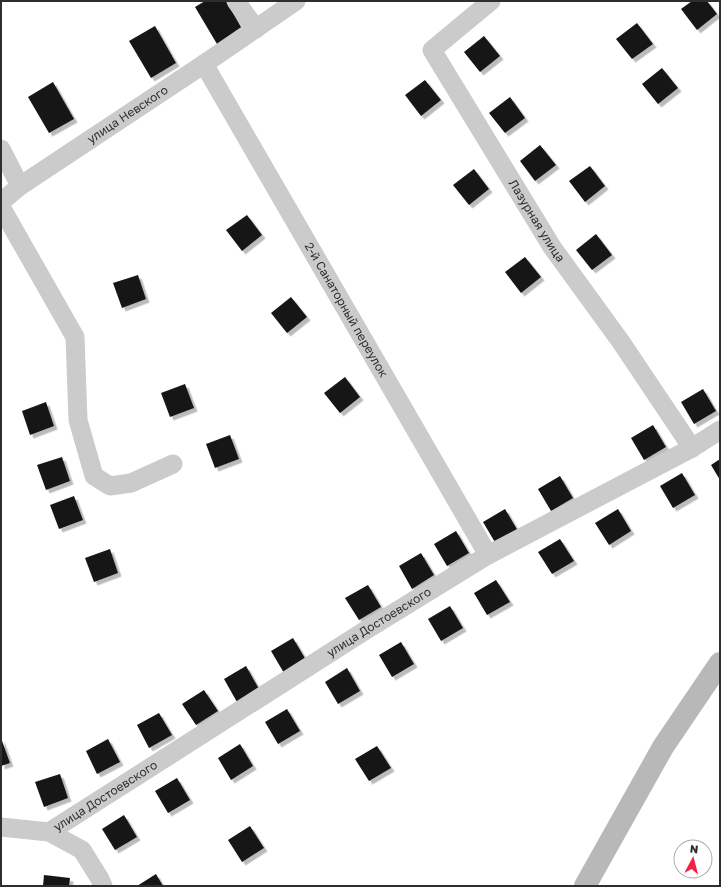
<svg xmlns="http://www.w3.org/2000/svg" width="721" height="887" viewBox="0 0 721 887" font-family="'Golos Text',sans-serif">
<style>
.building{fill:#151515;filter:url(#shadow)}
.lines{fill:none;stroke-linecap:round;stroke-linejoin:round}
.street{stroke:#cbcbcb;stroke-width:19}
.secondary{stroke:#b8b8b8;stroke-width:22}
.labels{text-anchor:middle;stroke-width:4;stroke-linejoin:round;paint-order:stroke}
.street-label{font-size:12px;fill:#2e2e2e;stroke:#fff}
</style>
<defs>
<filter id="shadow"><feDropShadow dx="3.5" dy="3.5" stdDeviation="0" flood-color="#0004"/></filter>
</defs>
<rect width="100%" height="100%" fill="#fff"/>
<!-- building -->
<path class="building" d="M205 1H226L242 29 217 44 195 7Z
M692 1H707L717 14 697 30 681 9Z
M637 23 653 44 632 59 616 39Z
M155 26 176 63 151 78 129 41Z
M484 36 500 56 480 72 464 52Z
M662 68 678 88 658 104 642 84Z
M425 80 441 100 421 116 405 95Z
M53 82 74 119 49 133 28 97Z
M510 97 525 118 505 133 489 113Z
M540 145 556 165 535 181 520 161Z
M590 166 605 186 585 202 569 181Z
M474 169 489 189 469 205 453 185Z
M247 215 262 235 242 251 226 230Z
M596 234 612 255 592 270 576 250Z
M525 257 541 277 521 293 505 272Z
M138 275 146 299 122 308 113 283Z
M291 297 307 317 287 333 271 313Z
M345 377 360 397 340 413 324 393Z
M185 384 194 408 170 417 161 393Z
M703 389 716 411 694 424 681 402Z
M46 402 54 426 30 435 22 411Z
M653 425 666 447 644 460 631 438Z
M230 435 239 459 215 468 206 444Z
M62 457 70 481 46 490 37 465Z
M720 459V480L711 465Z
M682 473 695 495 673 508 660 486Z
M560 476 573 498 551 511 538 489Z
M74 496 83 520 59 529 50 505Z
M505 509 518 531 496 544 483 522Z
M618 509 631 531 609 545 595 523Z
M456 531 469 553 447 566 434 544Z
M560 539 574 561 552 574 538 552Z
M110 549 118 573 94 582 85 558Z
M421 553 434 575 412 589 399 566Z
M496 580 510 602 487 615 474 593Z
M368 585 381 607 359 620 345 598Z
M450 606 463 628 441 641 428 619Z
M293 638 306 660 284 673 271 651Z
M401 642 414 664 392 677 379 655Z
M246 666 259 689 237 702 224 679Z
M347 668 360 691 338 704 325 682Z
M204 690 218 711 196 725 182 704Z
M287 709 300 731 278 744 265 722Z
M159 713 172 735 149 748 137 725Z
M1 738 10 763 1 766Z
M108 739 120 762 97 774 86 751Z
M240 744 253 766 231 780 218 758Z
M377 746 391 768 369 781 355 759Z
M60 774 68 798 44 807 35 782Z
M177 778 190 800 168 813 155 791Z
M124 815 137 837 115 850 102 829Z
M250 826 264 848 242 862 228 840Z
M156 874 163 886H137Z
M44 875 70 878 69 886H43Z"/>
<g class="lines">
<!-- street -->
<g class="street">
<path d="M236 1 256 29"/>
<path id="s1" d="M491 1 432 50 552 247 621 342 692 448"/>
<path id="s2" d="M204 64 488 555"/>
<path d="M1 149 20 186"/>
<path id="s3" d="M1 202 20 186 204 64 296 1"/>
<path d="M1 207 75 337 78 420 94 476 110 486 131 483 173 464"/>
<path d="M1 827 49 832 82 850 100 879 103 886"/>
<path id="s4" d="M49 832 366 630 488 555 692 448 720 430"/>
</g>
<!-- secondary -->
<path class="secondary" d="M585 886 663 747 720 663"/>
</g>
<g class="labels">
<!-- street labels -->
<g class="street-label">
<text dy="4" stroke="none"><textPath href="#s3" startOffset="154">улица Невского</textPath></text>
<text dy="4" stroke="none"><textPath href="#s1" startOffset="277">Лазурная улица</textPath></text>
<text dy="4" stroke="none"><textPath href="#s2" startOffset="284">2-й Санаторный переулок</textPath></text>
<text dy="4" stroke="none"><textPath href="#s4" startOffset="391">улица Достоевского</textPath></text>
<text dy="4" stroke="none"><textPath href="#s4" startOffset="67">улица Достоевского</textPath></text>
</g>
</g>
<!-- border -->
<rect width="721" height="887" fill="none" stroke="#2e2e2e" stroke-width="4"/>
<!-- north arrow -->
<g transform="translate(693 859) rotate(7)"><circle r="19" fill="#ffffff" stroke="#ababab"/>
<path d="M0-3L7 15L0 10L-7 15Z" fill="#f52144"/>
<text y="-6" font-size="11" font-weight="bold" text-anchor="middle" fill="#2e2e2e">N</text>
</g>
</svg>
